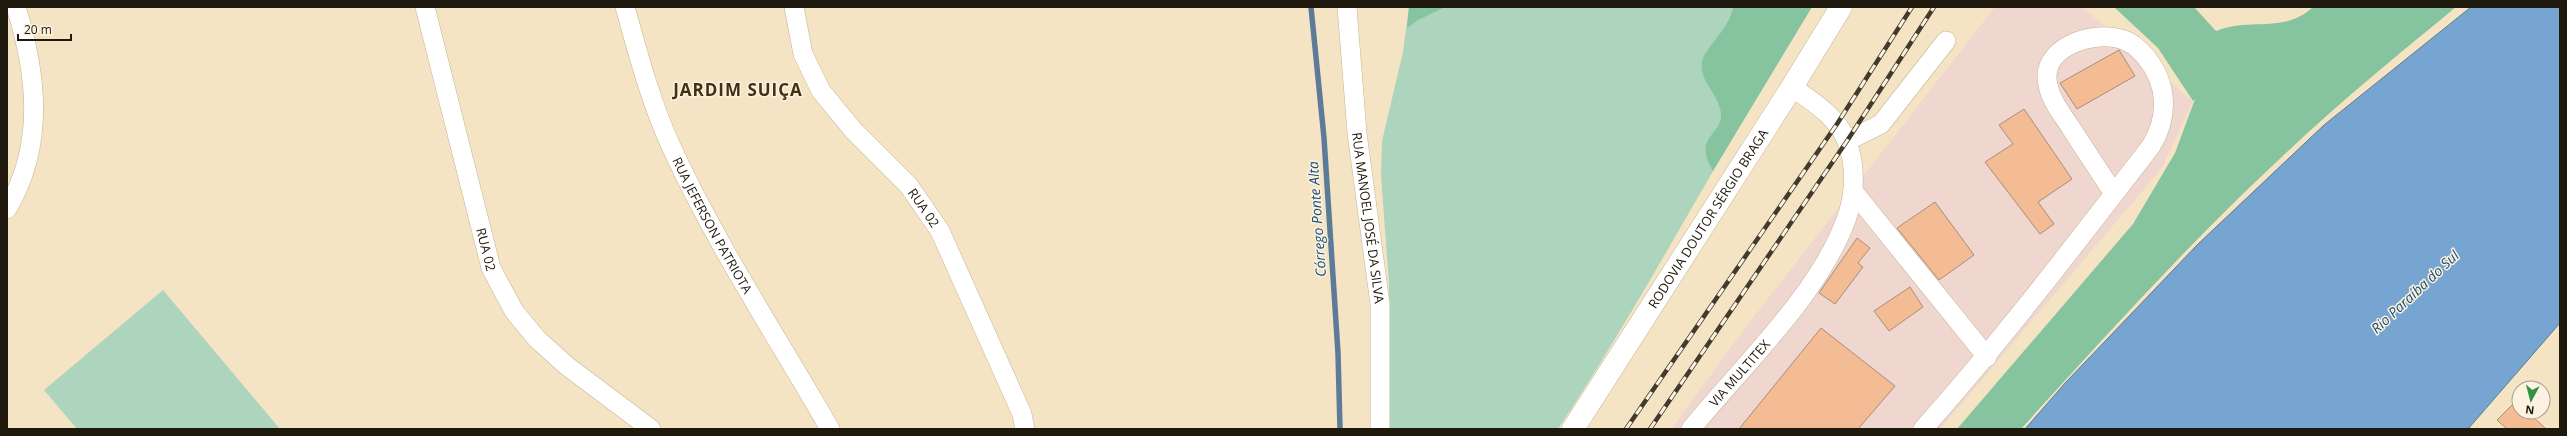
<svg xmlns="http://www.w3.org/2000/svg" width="2567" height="436" viewBox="0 0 2567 436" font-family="'Open Sans',sans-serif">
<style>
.industrial{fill:#efd6ce}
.green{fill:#add4bc}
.forest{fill:#86c39f}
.water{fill:#76a5d1;stroke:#5c7b96}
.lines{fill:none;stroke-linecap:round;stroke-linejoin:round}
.stream{stroke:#5c7b96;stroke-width:5.5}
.building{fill:#f3bc95;stroke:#aa8c78}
.minor-casing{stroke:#c4b495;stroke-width:20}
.major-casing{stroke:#c4b495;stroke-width:23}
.minor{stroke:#fff;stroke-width:19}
.major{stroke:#fff;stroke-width:22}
.rail-casing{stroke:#423a2b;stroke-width:4.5}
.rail{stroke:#fcf2df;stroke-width:3;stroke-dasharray:9;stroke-linecap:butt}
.labels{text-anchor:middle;stroke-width:3;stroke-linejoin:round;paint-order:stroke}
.street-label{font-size:13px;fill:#1f190d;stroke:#fcf2df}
.water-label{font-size:14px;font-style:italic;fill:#184d77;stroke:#fcf2df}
.district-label{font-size:17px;font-weight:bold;letter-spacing:1px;fill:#3f3116;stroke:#fcf2df}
</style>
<rect width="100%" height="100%" fill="#f5e4c4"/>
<!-- industrial -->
<path class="industrial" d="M1995 7H2082L2193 101 2162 168 1940 429H1671L1749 323Z"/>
<!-- green -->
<path class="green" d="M1409 7H1812C1723 145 1649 292 1558 429H1390L1389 283 1381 176 1382 141 1403 52Z
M163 290 280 429H77L44 390Z"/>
<!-- forest -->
<path class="forest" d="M1409 7H1445L1418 20 1407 28Z
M1733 7H1812L1713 171C1692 136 1723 136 1721 113 1719 94 1699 81 1702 62 1704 48 1730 29 1733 7Z
M2114 7H2194L2216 31C2248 17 2285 34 2313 7H2456C2399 54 2341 101 2287 152 2193 239 2107 334 2021 429H1957L2133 224 2175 153 2195 99 2193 101 2158 48Z"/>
<!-- water -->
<path class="water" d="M2471 7H2560V323L2468 429H2025L2066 382 2197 245 2324 125Z"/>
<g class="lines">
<!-- stream -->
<path class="stream" d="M1311 7 1324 138 1338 353 1340 429"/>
</g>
<!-- building -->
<path class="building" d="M2119 50 2135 76 2077 109 2060 83Z
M2024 109 2072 179 2038 202 2054 224 2040 234 1985 162 2013 144 1999 125Z
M1935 202 1974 255 1939 280 1897 228Z
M1857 238 1870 248 1858 263 1863 267 1835 304 1819 293Z
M1910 287 1923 307 1889 331 1874 311Z
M1821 328 1895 386 1858 429H1739Z
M2519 398V412H2528L2546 429H2507L2497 420Z"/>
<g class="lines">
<!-- minor casing -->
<g class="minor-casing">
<g id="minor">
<path id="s1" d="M425 7 491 268 514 311 537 339 567 366 651 429"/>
<path id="s2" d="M625 7C638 53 650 100 670 144 715 243 776 335 830 429"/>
<path id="s3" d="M794 7 803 54 821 91 854 131 909 186 940 231 1022 414 1025 429"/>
<path id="s4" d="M1347 7 1357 133 1380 304V429"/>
<path d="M1847 141 1881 124 1946 41"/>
<path d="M1853 191 1987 357"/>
<path d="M7 209C45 145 37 75 16 7"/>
<path id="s5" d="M1691 429C1742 366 1820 294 1847 217 1855 193 1856 166 1847 142 1839 118 1812 101 1792 87"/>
<path d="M1923 429C2004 338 2077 242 2151 146 2169 117 2168 83 2145 56 2139 49 2132 42 2121 39 2092 30 2039 48 2048 85 2051 101 2062 114 2071 128 2085 150 2100 172 2114 194"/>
</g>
</g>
<!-- major casing -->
<g class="major-casing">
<g id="major">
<path id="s6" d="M1573 429 1792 87 1841 7"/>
</g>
</g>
<!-- minor -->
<use href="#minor" class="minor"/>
<!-- major -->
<use href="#major" class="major"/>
<!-- rail casing -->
<g class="rail-casing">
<path id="rail" d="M1626 429 1837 124 1912 7
M1650 429 1847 141 1934 7"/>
</g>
<!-- rail -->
<use href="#rail" class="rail"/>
</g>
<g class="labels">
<!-- street labels -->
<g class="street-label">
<text dy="5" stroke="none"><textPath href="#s3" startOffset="245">RUA 02</textPath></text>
<text dy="5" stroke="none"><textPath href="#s4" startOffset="212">RUA MANOEL JOSÉ DA SILVA</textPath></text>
<text dy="5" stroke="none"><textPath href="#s6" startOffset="250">RODOVIA DOUTOR SÉRGIO BRAGA</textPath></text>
<text dy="5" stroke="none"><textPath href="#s2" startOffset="236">RUA JEFERSON PATRIOTA</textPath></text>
<text dy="5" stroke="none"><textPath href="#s1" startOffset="250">RUA 02</textPath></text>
<text dy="5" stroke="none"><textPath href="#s5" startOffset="74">VIA MULTITEX</textPath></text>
</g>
<!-- water labels -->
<g class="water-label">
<text transform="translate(1317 219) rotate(-94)" y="5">Córrego Ponte Alta</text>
<text transform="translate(2415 292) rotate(-43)" y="5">Rio Paraíba do Sul</text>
</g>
<!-- district labels -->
<g class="district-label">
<text x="738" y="96">JARDIM SUIÇA</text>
</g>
</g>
<!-- border -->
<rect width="2567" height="436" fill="none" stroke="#1f190d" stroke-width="16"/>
<!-- north arrow -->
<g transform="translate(2531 400) rotate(187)"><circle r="19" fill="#fcf2df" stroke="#a49b8b"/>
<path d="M0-3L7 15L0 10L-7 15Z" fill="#319144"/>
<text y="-6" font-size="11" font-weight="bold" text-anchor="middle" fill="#1f190d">N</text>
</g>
<!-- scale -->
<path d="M18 34v6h53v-6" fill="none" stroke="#1f190d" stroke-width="2"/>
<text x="24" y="34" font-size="12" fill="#1f190d" stroke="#fcf2df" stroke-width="3" paint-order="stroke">20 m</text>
</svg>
